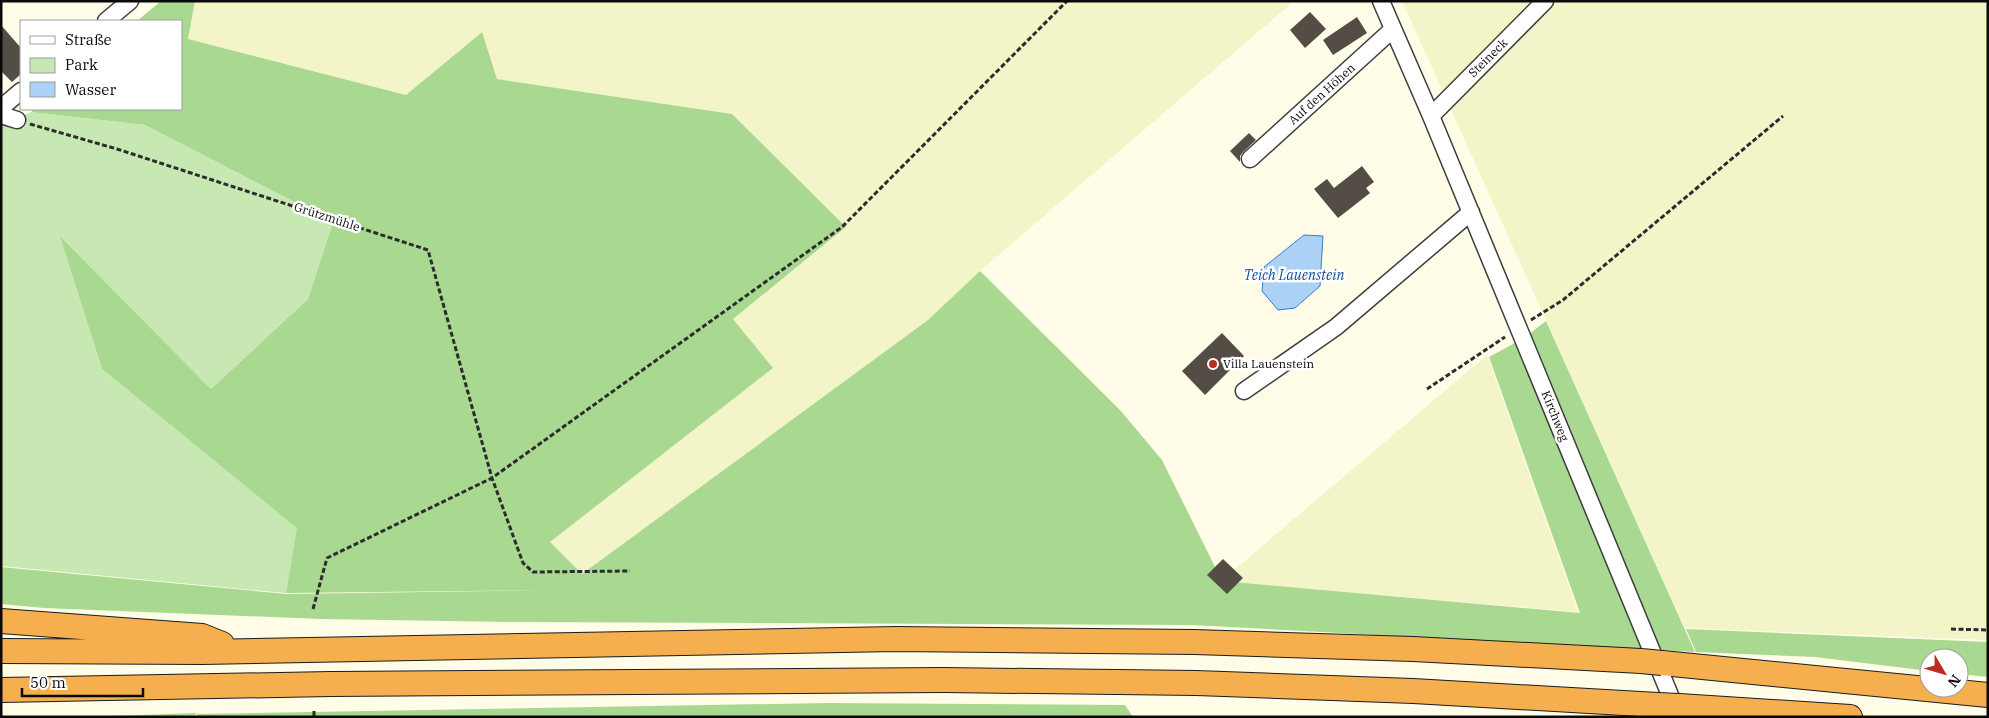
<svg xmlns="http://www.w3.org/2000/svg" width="1989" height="718" viewBox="0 0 1989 718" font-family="'IBM Plex Serif',serif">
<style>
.farmland{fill:#f3f4c8}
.green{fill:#c7e8b2}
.forest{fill:#a9d991}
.water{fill:#acd1f7;stroke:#327dce}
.building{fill:#534d46}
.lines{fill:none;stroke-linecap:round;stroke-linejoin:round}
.minor-casing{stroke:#3d3d3d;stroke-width:19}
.highway-casing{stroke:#1b1b1b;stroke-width:26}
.path{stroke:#2c2c2c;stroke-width:3;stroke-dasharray:5 2.5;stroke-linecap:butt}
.minor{stroke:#fff;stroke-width:16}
.highway{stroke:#f6af4e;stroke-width:24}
.highway-bridge-casing{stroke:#1b1b1b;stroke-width:26;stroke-linecap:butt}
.highway-bridge{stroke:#f6af4e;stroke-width:24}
.poi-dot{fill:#ba2d22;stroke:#fff;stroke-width:2}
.labels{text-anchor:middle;stroke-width:5;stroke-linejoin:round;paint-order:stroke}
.street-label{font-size:12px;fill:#0a0a0a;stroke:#fff}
.poi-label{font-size:12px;fill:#0a0a0a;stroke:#fff;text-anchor:start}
.water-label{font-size:14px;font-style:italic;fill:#14509c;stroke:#fff}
</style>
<rect width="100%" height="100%" fill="#fffde7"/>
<!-- farmland -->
<path class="farmland" d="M195 1H1294L980 271 928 320 582 574 550 542 772 368 733 319 846 228 732 114 497 79 481 32 406 95 188 39Z
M1402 1H1988V640L1685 628Z
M1487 355 1578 612 1221 581Z"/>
<!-- green -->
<path class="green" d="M31 112 145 125 333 222 308 299 211 389 61 237 102 369 298 528 286 593 1 566V126Z"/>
<!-- forest -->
<path class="forest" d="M161 1H195L188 39 406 95 482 32 497 79 732 114 846 227 733 319 773 368 550 542 582 574 928 320 980 271 1120 410 1162 460 1222 581 1580 613 1489 357 1524 338 1546 321 1695 652 1192 625 513 622 321 619 44 608 1 604V567L287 594 554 590 286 593 297 528 102 369 60 236 211 389 308 299 333 222 145 125 31 112 35 109H181V21H137Z
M1686 629 1988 642V677L1959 674V658H1929V671L1815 657 1696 652Z
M828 703 1125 705 1133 717H197V714Z
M196 713 195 717H85Z"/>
<!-- water -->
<path class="water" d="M1304 235 1323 236 1320 286 1295 308 1278 310 1262 291 1264 267Z"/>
<!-- building -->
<path class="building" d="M1310 12 1326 29 1305 48 1290 30Z
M1357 17 1367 33 1333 55 1323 40Z
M1 25 21 48V74L12 82 1 71Z
M1249 133 1256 140 1243 152 1240 156V162L1230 151Z
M1362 166 1374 182 1366 188 1370 193 1338 218 1314 189 1327 179 1334 188Z
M1222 333 1244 356 1205 395 1182 371Z
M1223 559 1243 578 1227 594 1207 575Z"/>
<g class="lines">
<!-- minor casing -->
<g class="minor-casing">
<path id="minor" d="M1381 1 1431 116 1677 712
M106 21 130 1
M1 108 21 91
M1 115 17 120
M1431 116 1545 1
M1250 159 1393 29
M1244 391 1336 327 1471 212"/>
</g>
<!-- highway casing -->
<g class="highway-casing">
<path id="highway" d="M1 621 202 636 222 644
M1 651 202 652 896 639 1194 642 1413 649 1641 661
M1662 663 1988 695
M1 690 331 684 944 680 1196 683 1413 691 1658 705
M1679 706 1850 717"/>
</g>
<!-- path -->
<path class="path" d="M30 124 117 149 428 250 492 478 523 563 533 572 630 571
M1531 320 1563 300 1783 116
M1427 389 1505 337
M313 609 327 558 492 478 842 227 1067 1
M1951 629 1988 630
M314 711V717"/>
<!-- minor -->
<use href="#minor" class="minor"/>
<!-- highway -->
<use href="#highway" class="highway"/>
<!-- highway-bridge casing -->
<g class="highway-bridge-casing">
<path id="highway-bridge" d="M1641 661 1662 663
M1658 705 1679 706"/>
</g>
<!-- highway-bridge -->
<use href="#highway-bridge" class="highway-bridge"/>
</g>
<!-- markers -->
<circle class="poi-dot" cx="1213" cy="364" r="5"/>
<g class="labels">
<!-- street labels -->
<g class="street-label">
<text transform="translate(1488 58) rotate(-45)" y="4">Steineck</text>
<text transform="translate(1322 94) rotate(-42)" y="4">Auf den Höhen</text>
<text transform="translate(327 217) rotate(18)" y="4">Grützmühle</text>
<text transform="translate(1555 416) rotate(68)" y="4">Kirchweg</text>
</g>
<!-- poi labels -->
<g class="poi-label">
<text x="1223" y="368">Villa Lauenstein</text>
</g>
<!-- water labels -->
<g class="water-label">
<text x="1294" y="280">Teich Lauenstein</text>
</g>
</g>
<!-- border -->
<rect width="1989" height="718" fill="none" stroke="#0a0a0a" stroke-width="5"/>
<!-- legend -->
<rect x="20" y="20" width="162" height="90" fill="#ffffff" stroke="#9d9d9d"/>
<rect x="30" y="36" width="25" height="8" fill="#ffffff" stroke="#9d9d9d"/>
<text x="65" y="45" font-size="15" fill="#0a0a0a">Straße</text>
<rect x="30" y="58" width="25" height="15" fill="#c7e8b2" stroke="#9d9d9d"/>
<text x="65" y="70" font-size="15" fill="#0a0a0a">Park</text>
<rect x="30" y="82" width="25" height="15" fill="#acd1f7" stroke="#9d9d9d"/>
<text x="65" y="95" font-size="15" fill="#0a0a0a">Wasser</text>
<!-- north arrow -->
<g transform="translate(1944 673) rotate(128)"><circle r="24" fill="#ffffff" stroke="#9d9d9d"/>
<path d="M0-4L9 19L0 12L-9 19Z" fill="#ba2d22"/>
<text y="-8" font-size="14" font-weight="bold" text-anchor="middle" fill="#0a0a0a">N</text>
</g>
<!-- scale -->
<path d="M22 688v8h121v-8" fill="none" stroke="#0a0a0a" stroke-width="2.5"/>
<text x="30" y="688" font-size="15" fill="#0a0a0a" stroke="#ffffff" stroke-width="4" paint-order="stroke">50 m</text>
</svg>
